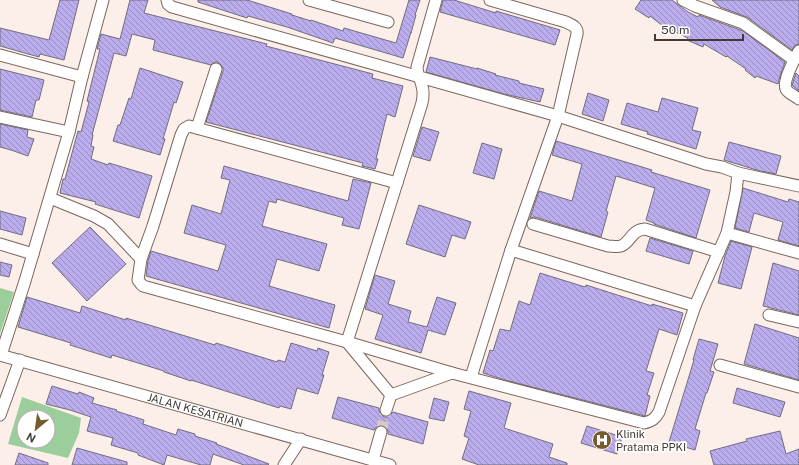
<svg xmlns="http://www.w3.org/2000/svg" width="799" height="465" viewBox="0 0 799 465" font-family="'Public Sans',sans-serif">
<style>
.green{fill:#9cce9b;fill-rule:evenodd}
.building{fill:url(#building-back-hatch);stroke:#706d7f}
.lines{fill:none;stroke-linecap:round;stroke-linejoin:round}
.minor-tunnel{stroke:#d7cac4;stroke-width:11;stroke-dasharray:11 5.5;stroke-linecap:butt}
.minor-casing{stroke:#7b675e;stroke-width:13}
.minor{stroke:#fff;stroke-width:11}
.labels{text-anchor:middle;stroke-width:3.5;stroke-linejoin:round;paint-order:stroke}
.street-label{font-size:11px;fill:#433a36;stroke:#fff}
.poi-label{font-size:11px;fill:#433a36;stroke:#fff;text-anchor:start}
</style>
<defs>
<pattern id="building-back-hatch" width="6" height="6" patternUnits="userSpaceOnUse"><rect width="6" height="6" fill="#bbaded"/><path d="M-1 5l2 2M0 0l6 6M5-1l2 2" fill="none" stroke="#9a8ec1"/></pattern>
</defs>
<rect width="100%" height="100%" fill="#fceee8"/>
<!-- green -->
<path class="green" d="M0 288 14 292 0 334Z
M22 397 81 418 79 433 68 458 8 444ZM24 417H48V441H24Z"/>
<!-- building -->
<path class="building" d="M60 0H79L64 60 40 54 39 57 0 46V28L49 40Z
M130 0H148L144 13 267 44 266 46 373 74 372 78 403 86 395 117 387 114 376 159H378L375 169 362 166 363 163 206 122 223 71V68L221 65 218 62H215L211 65 153 50 155 40 132 34 126 56 114 53 92 135H93L91 146 94 147 91 159 108 165 109 163 152 176 139 218 95 204 96 202 60 193 63 179H65L78 131 81 132 89 102 87 101 100 49H97L101 34 120 39Z
M198 0H247L292 14V15L311 21V20L343 31 344 28 396 43 409 0H420L415 15H416L411 33V32L403 58 335 38 333 43 287 27 248 16 247 18 198 2Z
M443 0H454L496 13V11L560 30 555 45 440 12Z
M641 0H672L688 12 698 17 699 15 743 31 785 62 780 76 778 84 756 76 755 78 745 70 746 69 727 56 726 57 704 44 703 47 687 40 688 38 663 26 650 16 649 18 635 9Z
M712 0H799V44L795 45 792 50 747 17 720 7Z
M430 57 477 69V68L496 74 495 75 519 81V83L544 89 540 102 504 94 426 72Z
M140 68 183 82 176 103 174 102 163 139H165L160 155 113 141 118 125H120L129 98 131 99Z
M0 69 44 80 39 100H36L32 117 0 110Z
M796 73 799 76V91L792 85Z
M588 93 609 100 603 121 582 114Z
M662 98 698 108 692 130 701 132 696 149 647 134 648 132 621 124 627 103 658 112Z
M0 124 28 130 27 137 34 139 28 156 11 150 0 147Z
M422 127 439 132 430 161 413 156Z
M556 141 652 170 651 172 710 190 696 238 654 224V223L646 220 655 188 616 176 606 211 608 212 601 237 535 217 530 218 539 191 572 201 582 164 552 155Z
M729 142 781 156 776 174 760 171 724 160Z
M482 143 502 149 494 179 473 173Z
M224 166 348 201 353 179 371 183 359 229 342 225 344 218 277 199 276 203 269 201 262 226 327 244 319 271 277 259 269 286 335 305 329 328 146 276 148 261 151 251 218 271 226 245 184 233 192 205 221 214 230 180 221 178Z
M743 188 788 202 789 199 799 202V246L778 240 783 222 754 213 749 232 735 228Z
M419 205 471 222 465 239 452 235 445 257 406 244Z
M0 211 26 218 22 235 0 229Z
M90 227 126 264 87 301 52 263Z
M650 238 693 251 689 264 646 251Z
M731 241 752 247 741 289 718 283 725 256Z
M0 262 12 265 9 277 0 275Z
M773 263 799 271V315L763 306Z
M540 273 585 287 586 285 652 306V304L683 313 677 335 659 329 646 371 654 373 647 395 650 396 645 416 505 380 483 373 490 350 493 351 500 329 510 331 519 301 530 305Z
M375 275 395 281 388 304 411 311 408 322 427 327 437 297 456 303 445 335 428 330 421 353 375 339 383 315 365 309Z
M27 297 80 313 82 306 126 320V318L215 345 216 343 277 362 278 360 285 362 291 343 317 351 318 348 329 352 322 375H324L318 394 297 388 291 409 280 406 279 408 191 380V381L164 372V371L112 355 111 358 70 345 71 343 18 327Z
M755 324 799 338V380L744 364Z
M699 339 718 344 710 371 714 372 707 393H706L695 429 700 431 695 450 669 442 694 360H693Z
M52 386 78 394 79 392 94 398 92 403 117 410 116 411 144 420 143 424 176 435 178 429 195 434V436L217 443 216 444 269 464 268 465H244L213 454 210 465H201L167 455 164 465 138 455V453L111 445 113 438 87 431 91 417 70 410 46 404Z
M737 388 785 402 780 417 733 403Z
M469 391 511 403 504 428 553 444 549 457 567 463V465H479L462 459 469 438 464 436 471 411 464 409Z
M338 397 379 408V411L381 414 384 417H387L390 415 393 412 428 422 423 444 388 434V431L386 427 383 425H380L376 427 374 430 332 418Z
M434 398 449 402 444 421 429 418Z
M587 426 622 437 617 454 581 443Z
M780 431 786 454 799 449V465H714L710 451 747 441 746 439Z
M77 448 127 462V465H72Z
M19 453 48 463V465H15Z"/>
<g class="lines">
<!-- minor-tunnel -->
<path class="minor-tunnel" d="M381 432 386 410"/>
<!-- minor casing -->
<g class="minor-casing">
<g id="minor">
<path d="M167 0 168 4 172 7 558 116 706 164 722 167 738 173 736 192 727 233 695 306 659 412C655 419 652 421 644 423L452 373 347 342 422 103C423 98 424 92 422 86 421 79 417 76 417 67L436 0"/>
<path d="M309 0 388 22"/>
<path d="M683 0 695 6 743 23 794 60C791 67 783 82 786 89 788 93 795 96 799 99"/>
<path d="M0 55 82 77"/>
<path d="M794 60 799 51"/>
<path d="M0 117 69 132"/>
<path d="M197 128 216 69"/>
<path d="M738 173 799 186"/>
<path d="M50 198 94 216 108 224 141 259 138 280 141 284 143 286 347 342 391 395"/>
<path d="M533 224 608 246C612 246 617 247 621 246 631 242 631 230 645 229L719 252"/>
<path d="M727 233 799 253"/>
<path d="M0 244 33 254"/>
<path d="M511 250 695 306"/>
<path d="M141 259 153 226 181 135 184 129 189 126 397 183"/>
<path d="M769 315 799 322"/>
<path id="s1" d="M0 355 390 465"/>
<path d="M1 355 25 281 69 132 82 77 103 0"/>
<path d="M720 365 799 387"/>
<path d="M471 377 511 250 558 116 577 34C578 27 572 25 566 22L490 0"/>
<path d="M386 410 391 395 452 373"/>
<path d="M0 415 20 360"/>
<path d="M373 460 381 432"/>
<path d="M284 465 301 439"/>
</g>
</g>
<!-- minor -->
<use href="#minor" class="minor"/>
</g>
<!-- icons -->
<defs>
<g id="hospital-disc" transform="scale(1)"><circle r="9.5" fill="#765b2d" stroke="#fff"/><path d="M-5-5h3v3.5h4V-5h3V5h-3V1.5h-4V5h-3Z" fill="#fff"/></g>
</defs>
<g fill-rule="evenodd">
<use href="#hospital-disc" x="602" y="440"/>
</g>
<g class="labels">
<!-- street labels -->
<g class="street-label">
<text dy="4" stroke="none"><textPath href="#s1" startOffset="203">JALAN KESATRIAN</textPath></text>
</g>
<!-- poi labels -->
<g class="poi-label">
<text x="616" y="438">Klinik<tspan x="616" dy="13">Pratama PPKI</tspan></text>
</g>
</g>
<!-- north arrow -->
<g transform="translate(36 429) rotate(209)"><circle r="19" fill="#ffffff" stroke="#b4b0af"/>
<path d="M0-3L7 15L0 10L-7 15Z" fill="#765b2d"/>
<text y="-6" font-size="11" font-weight="bold" text-anchor="middle" fill="#433a36">N</text>
</g>
<!-- scale -->
<path d="M655 34v6h88v-6" fill="none" stroke="#433a36" stroke-width="2"/>
<text x="661" y="34" font-size="12" fill="#433a36" stroke="#ffffff" stroke-width="3" paint-order="stroke">50 m</text>
</svg>
